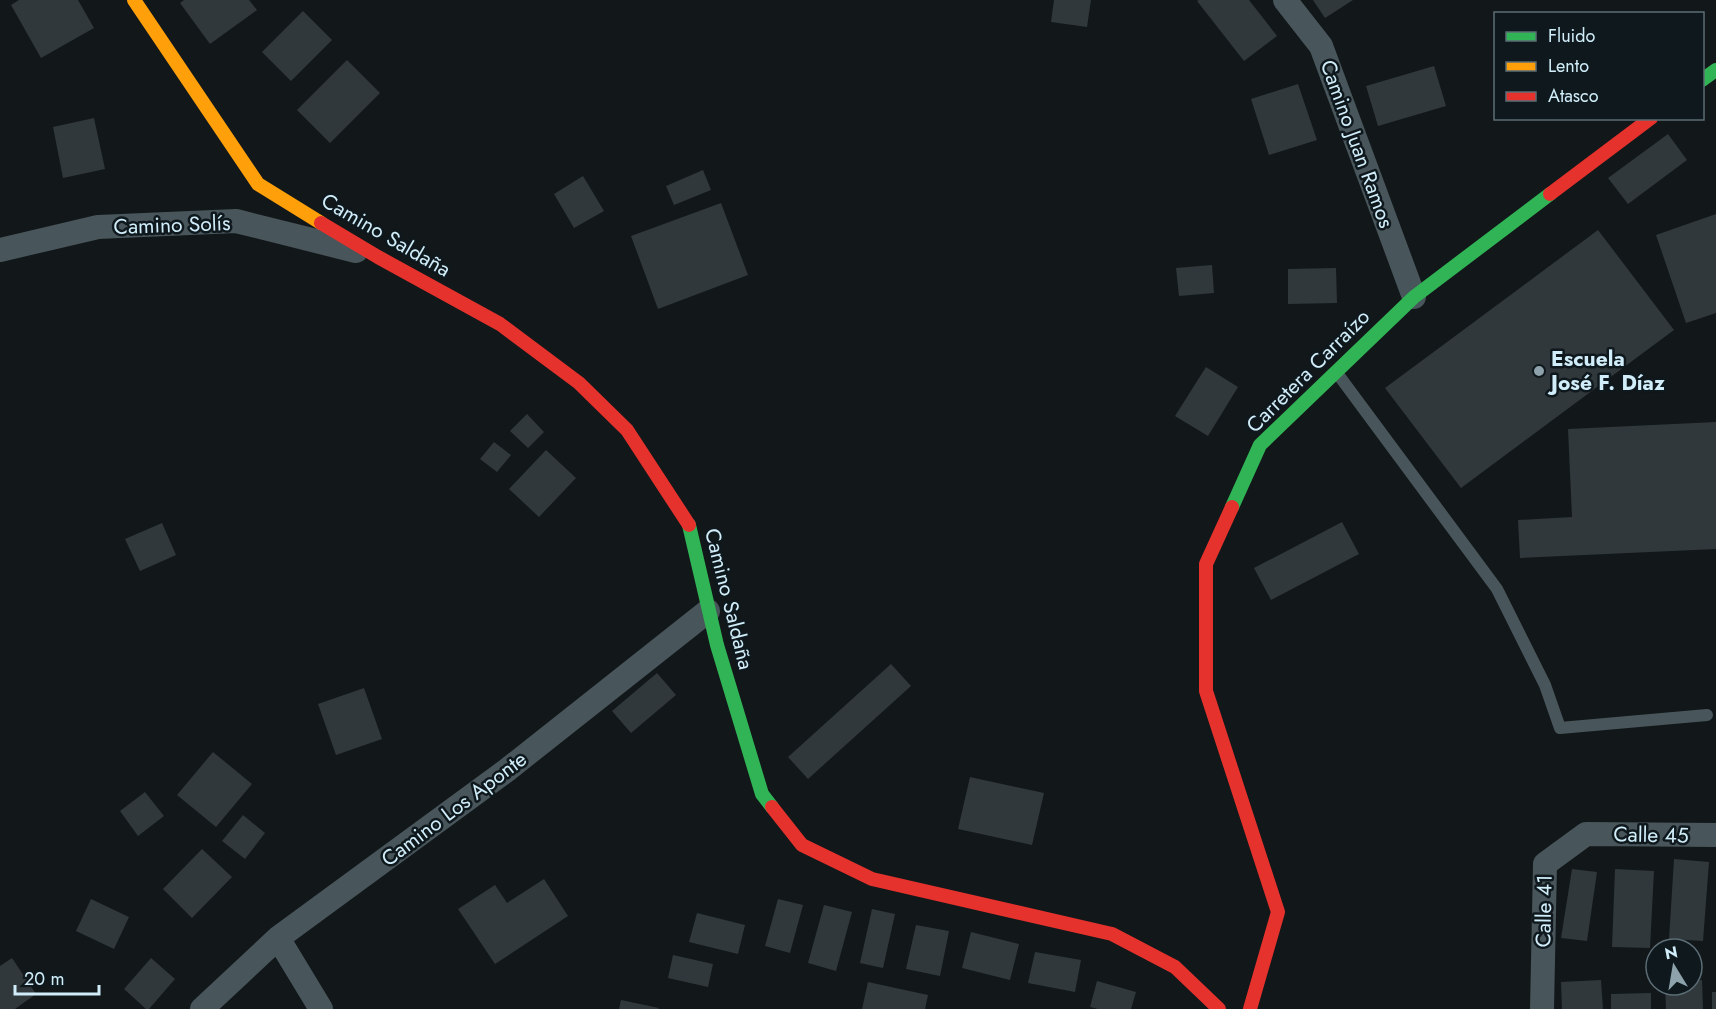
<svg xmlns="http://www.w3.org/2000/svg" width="1716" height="1009" viewBox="0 0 1716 1009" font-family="Jost,sans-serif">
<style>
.building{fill:#30383c}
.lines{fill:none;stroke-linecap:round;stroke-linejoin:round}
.lane{stroke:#48555a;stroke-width:12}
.street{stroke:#48555a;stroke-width:24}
.fast{stroke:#30b455;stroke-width:14}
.slow{stroke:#ff9f0a;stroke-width:14}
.jam{stroke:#e5322d;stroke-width:14}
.poi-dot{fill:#8ea2ab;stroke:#0e181d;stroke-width:2}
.labels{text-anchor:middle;stroke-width:5;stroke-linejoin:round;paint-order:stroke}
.street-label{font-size:21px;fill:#d0edf9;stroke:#0e181d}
.poi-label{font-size:21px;font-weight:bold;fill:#d0edf9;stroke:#0e181d;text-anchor:start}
</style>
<rect width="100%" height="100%" fill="#12171a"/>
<!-- building -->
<path class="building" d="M19 0H78L94 28 41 58 11 5Z
M184 0H249L257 10 210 44 180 3Z
M1054 0H1091L1087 27 1051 22Z
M1199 0H1249L1277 36 1244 61 1197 1Z
M1313 0H1353L1325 18Z
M303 11 332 40 291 81 262 52Z
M347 60 380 93 330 143 297 110Z
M1434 66 1446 106 1378 126 1366 86Z
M1298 84 1317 140 1269 155 1251 99Z
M94 118 105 169 63 178 53 127Z
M1668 134 1687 160 1628 204 1608 178Z
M703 170 711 190 674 205 666 186Z
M583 176 604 211 574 228 554 194Z
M721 203 748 275 658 309 631 236Z
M1716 214V313L1686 323 1656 235Z
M1598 230 1674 330 1461 488 1385 388Z
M1212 265 1214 293 1179 296 1176 268Z
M1336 268 1337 303 1288 304V269Z
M1206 367 1238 387 1208 436 1175 416Z
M527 414 544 432 528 448 510 431Z
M1716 422V549L1520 558 1518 520 1572 517 1568 429Z
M494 442 511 455 497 472 480 459Z
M546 450 576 478 539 517 509 489Z
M1342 522 1359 554 1271 600 1254 568Z
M162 523 176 555 140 571 125 539Z
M891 664 911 686 808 779 788 757Z
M657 673 676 695 631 733 612 711Z
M364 688 382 739 336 755 318 704Z
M213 752 252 784 216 827 177 795Z
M970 777 1044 793 1032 845 958 829Z
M145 792 164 816 138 836 120 811Z
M243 815 265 833 245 859 222 841Z
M202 849 232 877 192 918 163 889Z
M1674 859 1709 862 1703 941 1669 939Z
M1572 869 1597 872 1587 941 1561 938Z
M1615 869 1654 871 1650 948 1612 947Z
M544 879 568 916 495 964 458 909 495 885 507 903Z
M91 899 129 917 114 949 76 931Z
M778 899 803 905 790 953 765 946Z
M824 905 852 912 836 971 808 963Z
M872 909 895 914 883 968 860 963Z
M697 913 745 925 738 954 689 942Z
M916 925 949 931 940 976 906 969Z
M971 932 1019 944 1010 980 962 968Z
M1035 952 1081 960 1075 992 1028 983Z
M673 955 713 964 708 987 668 978Z
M12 958 36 994 15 1009H0V966Z
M151 958 175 979 149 1009H146L124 989Z
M1601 980 1603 1009H1562L1561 982Z
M1702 980 1703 1009H1666L1665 985H1692V981Z
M1097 981 1136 992 1131 1009H1098L1090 1007Z
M868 982 928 995 925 1009H862Z
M1712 992H1716V1009H1712Z
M1651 993V1009H1611V994Z
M621 1000 659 1008 658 1009H619Z"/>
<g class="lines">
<!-- lane -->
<path class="lane" d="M1337 373 1497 589 1545 685 1560 728 1707 715"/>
<!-- street -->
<path class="street" d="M1285 0 1321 46 1414 297
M0 250 98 227 236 221 356 251
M278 938 321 1009
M202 1009 278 938 507 770 708 611
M1542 1009 1545 864 1586 834 1716 835"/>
<!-- fast -->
<path class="fast" d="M1702 80 1716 70
M1232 507 1260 445 1414 297 1550 194
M689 525 717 645 762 794 772 807"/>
<!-- slow -->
<path class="slow" d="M134 0 258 184 321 223"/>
<!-- jam -->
<path class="jam" d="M1550 194 1651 118
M321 223 378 257 500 324 579 383 627 430 689 525
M1232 507 1206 564V691L1278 912 1250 1009
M772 807 802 845 872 879 1112 934 1175 967 1219 1009"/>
</g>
<!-- markers -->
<circle class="poi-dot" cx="1539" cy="371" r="6"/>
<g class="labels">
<!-- street labels -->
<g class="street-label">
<text transform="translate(1357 144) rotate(70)" y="7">Camino Juan Ramos</text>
<text transform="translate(172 225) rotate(-2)" y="7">Camino Solís</text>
<text transform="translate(386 235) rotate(30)" y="7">Camino Saldaña</text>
<text transform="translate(1308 371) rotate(-45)" y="7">Carretera Carraízo</text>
<text transform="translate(729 599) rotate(76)" y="7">Camino Saldaña</text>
<text transform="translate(454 809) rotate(-37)" y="7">Camino Los Aponte</text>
<text transform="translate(1651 835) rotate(1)" y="7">Calle 45</text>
<text transform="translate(1544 911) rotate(-89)" y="7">Calle 41</text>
</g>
<!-- poi labels -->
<g class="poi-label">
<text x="1551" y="366">Escuela<tspan x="1551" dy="24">José F. Díaz</tspan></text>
</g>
</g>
<!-- legend -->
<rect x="1494" y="12" width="210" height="108" fill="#0e181d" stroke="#5c6d75" stroke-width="1.5"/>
<rect x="1506" y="32" width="30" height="9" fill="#30b455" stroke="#5c6d75" stroke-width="1.5"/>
<text x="1548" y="42" font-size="18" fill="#d0edf9">Fluido</text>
<rect x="1506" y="62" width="30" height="9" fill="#ff9f0a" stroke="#5c6d75" stroke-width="1.5"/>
<text x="1548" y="72" font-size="18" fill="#d0edf9">Lento</text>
<rect x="1506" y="92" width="30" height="9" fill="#e5322d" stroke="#5c6d75" stroke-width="1.5"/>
<text x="1548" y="102" font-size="18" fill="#d0edf9">Atasco</text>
<!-- north arrow -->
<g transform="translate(1674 967) rotate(349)"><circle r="28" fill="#0e181d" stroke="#5c6d75" stroke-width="1.5"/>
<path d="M0-4.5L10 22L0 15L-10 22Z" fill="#8ea2ab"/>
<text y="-9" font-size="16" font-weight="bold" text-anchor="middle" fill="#d0edf9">N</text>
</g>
<!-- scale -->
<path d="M15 985v9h84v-9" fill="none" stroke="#d0edf9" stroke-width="3"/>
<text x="24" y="985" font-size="18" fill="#d0edf9" stroke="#0e181d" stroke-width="4.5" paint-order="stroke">20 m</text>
</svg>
